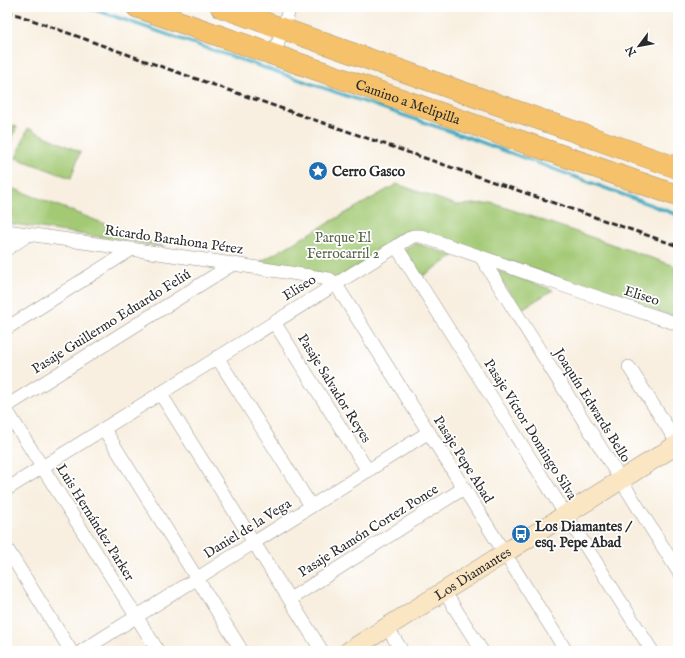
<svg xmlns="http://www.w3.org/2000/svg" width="685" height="658" viewBox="0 0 685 658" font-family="'IM FELL English',serif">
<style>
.green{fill:#a3c974;stroke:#677a50}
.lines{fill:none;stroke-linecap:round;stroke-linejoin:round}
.stream{stroke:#3fa9bf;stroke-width:3.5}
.street-casing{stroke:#928d86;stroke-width:14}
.secondary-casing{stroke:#928d86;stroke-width:20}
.primary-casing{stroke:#928d86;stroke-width:22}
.street{stroke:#fff;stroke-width:13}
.secondary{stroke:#fbe6c4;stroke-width:19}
.primary{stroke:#f5c16b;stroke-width:21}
.rail{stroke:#2b2b2b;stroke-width:3;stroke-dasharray:6 3;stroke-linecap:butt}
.labels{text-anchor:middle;stroke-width:3.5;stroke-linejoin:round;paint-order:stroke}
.street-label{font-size:14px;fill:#2b2b2b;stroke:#fff}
.poi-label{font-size:14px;font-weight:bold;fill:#2b2b2b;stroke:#fff;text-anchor:start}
.park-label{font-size:14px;fill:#556245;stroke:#fff}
</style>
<rect width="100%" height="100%" fill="#fff"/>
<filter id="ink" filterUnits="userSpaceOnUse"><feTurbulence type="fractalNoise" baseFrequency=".025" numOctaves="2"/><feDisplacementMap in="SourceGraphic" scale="8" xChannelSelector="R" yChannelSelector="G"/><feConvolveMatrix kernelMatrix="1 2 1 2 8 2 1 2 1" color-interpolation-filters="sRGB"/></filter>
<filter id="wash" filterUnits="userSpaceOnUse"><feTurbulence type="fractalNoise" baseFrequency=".012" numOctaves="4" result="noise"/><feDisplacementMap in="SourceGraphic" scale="16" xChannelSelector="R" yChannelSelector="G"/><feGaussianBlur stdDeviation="0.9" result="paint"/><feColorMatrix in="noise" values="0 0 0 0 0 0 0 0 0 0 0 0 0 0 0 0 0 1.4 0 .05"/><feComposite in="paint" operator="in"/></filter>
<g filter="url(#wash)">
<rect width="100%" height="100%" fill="#f8efe0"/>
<!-- green -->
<path class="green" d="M7 123 17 127 7 150Z
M28 128 80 152 71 178 16 158Z
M397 184 456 205 492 203 678 267V318L419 231 338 278 260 262Z
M7 186 165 247 7 223Z
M415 243 454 256 421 277 403 250Z
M495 269 553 290 520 310Z"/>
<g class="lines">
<!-- stream -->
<path class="stream" d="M87 7 470 138 678 215"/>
</g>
</g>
<g filter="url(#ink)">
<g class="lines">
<!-- street casing -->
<g class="street-casing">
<path id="street" d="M274 55 290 7
M7 231 233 264 329 279 335 283 566 651
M396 246 652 651
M7 249 28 235
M481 257 678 571
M274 322 368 471
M7 328 132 249
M217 357 311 506
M629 367 678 444
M160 393 322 651
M7 406 233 264
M7 411 158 651
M104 429 242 651
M7 489 413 236H421L582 292 678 324
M7 549 71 651
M444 591 482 651
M290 599 464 488
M387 627 402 651
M82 651 429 432"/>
</g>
<!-- secondary casing -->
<g class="secondary-casing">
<g id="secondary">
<path id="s1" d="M349 651 678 444"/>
</g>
</g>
<!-- primary casing -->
<g class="primary-casing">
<g id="primary">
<path id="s2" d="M137 7 678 196"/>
<path d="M221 7 678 168"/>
</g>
</g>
<!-- street -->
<use href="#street" class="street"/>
<!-- secondary -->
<use href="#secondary" class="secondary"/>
<!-- primary -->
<use href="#primary" class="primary"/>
<!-- rail -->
<path class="rail" d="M7 11 168 69 678 246"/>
</g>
</g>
<!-- icons -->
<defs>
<g id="sight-disc" transform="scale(1)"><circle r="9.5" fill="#1f6fb2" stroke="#fff"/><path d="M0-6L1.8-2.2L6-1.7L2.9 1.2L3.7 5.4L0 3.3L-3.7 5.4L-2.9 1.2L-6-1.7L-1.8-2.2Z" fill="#fff"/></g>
<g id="bus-disc" transform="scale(1)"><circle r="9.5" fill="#1f6fb2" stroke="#fff"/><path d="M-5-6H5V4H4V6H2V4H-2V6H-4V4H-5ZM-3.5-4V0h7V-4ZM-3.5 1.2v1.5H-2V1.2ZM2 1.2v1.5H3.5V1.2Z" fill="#fff"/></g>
</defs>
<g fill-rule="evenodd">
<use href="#sight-disc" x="318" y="171"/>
<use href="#bus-disc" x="521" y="534"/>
</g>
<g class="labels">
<!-- street labels -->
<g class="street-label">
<text dy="5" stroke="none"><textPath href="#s2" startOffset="287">Camino a Melipilla</textPath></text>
<text transform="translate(174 239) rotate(8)" y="5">Ricardo Barahona Pérez</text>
<text transform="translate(299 287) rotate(-32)" y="5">Eliseo</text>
<text transform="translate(642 295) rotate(18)" y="5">Eliseo</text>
<text transform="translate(111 321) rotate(-32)" y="5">Pasaje Guillermo Eduardo Feliú</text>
<text transform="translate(335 388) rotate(58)" y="5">Pasaje Salvador Reyes</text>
<text transform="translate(593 405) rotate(58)" y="5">Joaquín Edwards Bello</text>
<text transform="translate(531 429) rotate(58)" y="5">Pasaje Víctor Domingo Silva</text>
<text transform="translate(464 459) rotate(58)" y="5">Pasaje Pepe Abad</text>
<text transform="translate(96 522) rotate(58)" y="5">Luis Hernández Parker</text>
<text transform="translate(247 528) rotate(-32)" y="5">Daniel de la Vega</text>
<text transform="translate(368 530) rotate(-32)" y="5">Pasaje Ramón Cortez Ponce</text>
<text dy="5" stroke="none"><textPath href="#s1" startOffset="146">Los Diamantes</textPath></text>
</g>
<!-- poi labels -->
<g class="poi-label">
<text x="332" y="176">Cerro Gasco</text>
<text x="535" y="531">Los Diamantes /<tspan x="535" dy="16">esq. Pepe Abad</tspan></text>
</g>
<!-- park labels -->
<g class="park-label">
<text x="343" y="242">Parque El<tspan x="343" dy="16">Ferrocarril 2</tspan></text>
</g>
</g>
<!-- margin -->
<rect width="685" height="658" fill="none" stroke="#fff" stroke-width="24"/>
<!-- north arrow -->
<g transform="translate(639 46) rotate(238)" stroke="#ffffff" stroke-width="3" paint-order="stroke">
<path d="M0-3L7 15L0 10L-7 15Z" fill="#2b2b2b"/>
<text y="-6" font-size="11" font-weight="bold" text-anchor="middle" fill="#2b2b2b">N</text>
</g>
</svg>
